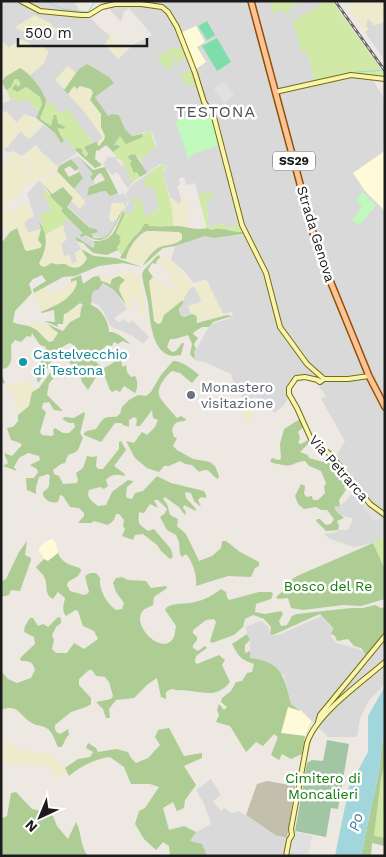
<svg xmlns="http://www.w3.org/2000/svg" width="386" height="857" viewBox="0 0 386 857" font-family="'Work Sans',sans-serif">
<style>
.residential{fill:#dad9d9}
.education{fill:#fffad8}
.construction{fill:#c2bfad}
.farmland{fill:#edebcc}
.grass{fill:#d0e9a6}
.forest{fill:#adcd95}
.cemetery{fill:#a2c6a3}
.park{fill:#bff9bc}
.pitch{fill:#7ddeac}
.parking{fill:#e0e0e0}
.water{fill:#a1d6dc}
.lines{fill:none;stroke-linecap:round;stroke-linejoin:round}
.stream{stroke:#a1d6dc;stroke-width:1}
.secondary-casing{stroke:#726f04;stroke-width:6}
.primary-casing{stroke:#934f00;stroke-width:8}
.secondary{stroke:#faf4b3;stroke-width:4}
.primary{stroke:#fcc397;stroke-width:5}
.rail-casing{stroke:#6a6a6a;stroke-width:3}
.rail{stroke:#fff;stroke-width:1;stroke-dasharray:4;stroke-linecap:butt}
.culture-dot{fill:#0f9aa8;stroke:#fff;stroke-width:2}
.worship-dot{fill:#6b7280;stroke:#fff;stroke-width:2}
.labels{text-anchor:middle;stroke-width:5;stroke-linejoin:round;paint-order:stroke}
.shield{fill:#fff;stroke:#606060;stroke-width:1}
.shield-label{font-size:12px;font-weight:bold;fill:#1c1c1c}
.street-label{font-size:14px;fill:#1c1c1c;stroke:#fff}
.culture-label{font-size:14px;fill:#0d838f;stroke:#fff;text-anchor:start}
.worship-label{font-size:14px;fill:#5b616d;stroke:#fff;text-anchor:start}
.park-label{font-size:14px;fill:#10790a;stroke:#fff}
.water-label{font-size:15px;font-style:italic;fill:#427b9c;stroke:#fff}
.quarter-label{font-size:16px;letter-spacing:1px;fill:#4f4f4f;stroke:#fff}
</style>
<rect width="100%" height="100%" fill="#ede8e1"/>
<!-- residential -->
<path class="residential" d="M1 1H78L75 5 78 7V12L86 13 98 26 110 36 108 41 118 59 133 45 152 35 129 8 124 12 121 22 110 10 107 1H320L322 5 301 52 306 50 315 81 353 73 371 78 385 99V151L353 173 385 209V570L373 543 354 547 330 539 324 534 333 533 340 530H348L353 518 342 516 336 511 334 507 340 506 350 496 353 488 333 461 345 441 321 399 326 396 317 384 305 379 293 384 291 393 284 405 275 413 270 409 274 406 271 401 265 404 255 397 247 404 242 397 241 392 235 387 231 374 204 362 194 360V353L207 330 212 324 230 318 233 315 232 312 223 314 206 279 194 283 183 270 171 260 175 246 205 236 214 238 244 235 240 225 226 228 223 224 209 227 206 201 211 191 198 195 195 183 186 185 184 177 179 178 180 185 177 186 182 202 177 204 173 199H171L167 187 163 174 167 166 160 164 147 173 144 170 140 159 143 158 157 145 151 130 132 136 125 129 119 115 112 114 108 116 95 97 114 83 80 69 76 73 68 66 56 80 83 110 103 138 93 144 68 109 60 114 51 102 46 103 45 95 39 89 30 75 44 63 37 48 27 42 17 41 9 48 4 43 1 45Z
M370 19 374 25 385 22V61L365 32 368 29 365 25 366 21Z
M1 97H3L2 102 4 103 15 98H26L33 104 31 106 39 110 36 118 25 114 17 123 6 111 1 113Z
M43 125 55 133 61 143 67 139 77 153 57 166 45 155 44 156 36 145 22 156 13 151 8 153 3 148 10 144 13 139 21 131 29 139Z
M78 156 94 174 90 177 95 183 90 187 87 196 103 191H106L110 196 118 193 119 195 124 193 128 200 126 207 123 203H112L109 217 111 222 116 220 115 224 109 235 101 238 92 236 91 233 93 230 67 206 71 201 80 209 84 200 74 189 83 178 77 170 79 168 71 159Z
M108 157H115L121 166 123 165 133 182 128 189 117 172 112 175 103 164Z
M152 171 153 186 159 206 157 211H152L153 214 146 217 136 204 130 215 123 212 129 202 126 193 134 183Z
M38 181H40L46 191 43 193 48 200 47 202 52 210 49 212 43 223 41 225 40 223 41 229 28 233 24 224 28 219 34 216 27 194Z
M68 218 84 233 82 237 86 235 95 243 93 248 78 238H75L81 249 75 253 77 261 72 264 64 256 61 245 64 241V227L62 225Z
M103 283 107 284 114 290 127 309 114 318 119 323 123 319 129 323 132 320 149 337 144 343H142L133 336 110 326 103 311 98 305 91 302 92 294 95 290H98Z
M194 286 202 302 188 306 191 314 182 316 180 315V306L183 303 185 293Z
M321 616 332 628 331 636 336 643 359 649 367 655 385 636V684L368 702 360 718 357 737H328L301 710 291 704 284 675 250 658V640L245 627 261 621 268 626 270 634 272 636 281 634Z
M211 779 221 795 213 801 221 811 224 808 232 813 239 811 275 835 292 840 289 850 300 856H207L190 841 196 832 211 824 204 804 196 790Z"/>
<!-- education -->
<path class="education" d="M196 26 205 42 197 47 206 62 196 69 180 33Z
M385 151V209L384 210 365 191 353 173Z
M52 539 56 543 58 553 48 561 44 559 38 549 45 542Z
M288 707 301 711 311 721 305 736 281 733Z"/>
<!-- construction -->
<path class="construction" d="M267 781 295 786 287 838 275 835 246 815 257 784Z"/>
<!-- farmland -->
<path class="farmland" d="M346 1H385V22L374 25 369 19 366 21 367 24 365 25 368 29 365 32Z
M35 15 52 24 51 26 57 29 51 41 37 33 33 37 15 27Z
M110 36 124 52 118 59 105 45Z
M21 39 37 48 39 45 49 51 44 63 30 75 20 68 5 77H1V45L4 43 9 48Z
M68 66 76 73 64 89 55 80Z
M74 85 91 89 93 93 91 102 101 114V127L105 136 104 140 99 147 97 144 98 141 103 137 83 110 68 94Z
M6 111 16 123 24 115 35 120 42 127 29 139 21 131 15 137 16 138 13 139 8 147 3 148 1 146V113Z
M36 145 44 155H45L56 165 54 168 49 174 39 178 36 177 22 156Z
M13 154 20 157 36 180 29 185 27 183H22L26 184 23 187 24 190 1 210V181L4 178 1 175V167L4 164 6 166 8 164 7 159 9 156Z
M56 170 84 200 85 203 80 209 71 201 73 198 52 194 41 181 52 175Z
M183 196 186 203 188 228 173 226 171 199 173 198 174 201H177V204H179L184 199Z
M112 203H123L126 207 116 219 111 222 109 217Z
M28 204 33 217 28 218 24 224 28 233 41 229 38 240 42 245 40 248 27 251 24 248 19 231 12 230 8 233 1 223V212L6 208 8 212 13 209 16 216V208L23 205Z
M62 225 67 240 64 241 61 245 64 256 70 255 72 264 75 263 77 261 75 253 81 249 88 258 86 262 79 267 73 268 66 265H57L50 263 45 267 41 266 39 263 47 249 45 235Z
M147 231 179 232 182 234V239L174 245 163 246 143 265 126 259 125 258 132 245Z
M163 258 174 264 192 284 183 300 162 319 161 323 158 324 154 321 153 317 149 281 151 279 155 278 172 289 175 287 170 281V275L165 268 166 266 157 261 158 259Z
M117 273H134L135 275H139L145 308V311L142 314 135 313 140 307 135 297 129 300 132 307 128 309 119 290 120 285 125 280H114L110 285 101 281 100 277 115 278Z
M76 280V287L62 303 41 312 34 294 37 291 45 286 49 295 64 289 63 285Z
M207 281 223 314 196 322 197 318 191 314 188 306 202 302 194 286Z
M80 303 84 305 81 307 79 317 63 326 64 314Z
M33 320 54 329 57 335 53 341 49 342 40 332 30 326 31 321Z
M31 381 34 389 30 399 29 406 21 413 19 412 12 392 5 390 7 385Z
M230 398 241 399 253 415 248 422Z
M1 740 24 751 30 750 50 754 65 768 66 773 57 778 49 766 18 765 1 759Z"/>
<!-- grass -->
<path class="grass" d="M268 1H302L288 9 290 20 284 10 273 13 271 3H269Z
M320 1H332L384 73 385 77 356 72 315 81 306 50 301 52 293 21 321 5Z
M174 46 176 49 181 47 186 58 177 62 167 50Z
M166 52 175 63 168 70 157 57Z
M192 70 198 87 186 84 180 75Z
M16 79H18L22 84 18 87 17 85 15 90 25 87 40 97 42 104 39 110 31 106 32 104 26 98 19 104 15 98 11 100 6 90 11 87Z
M51 102 60 114 68 109 93 144 84 147 88 154 85 157 77 148 75 150 67 139 64 141 58 130V128L63 126 57 121 51 126 40 118 46 103Z
M151 130 152 133 151 134 156 146 143 158 140 159 135 154 132 162 134 173 137 172 140 177 133 182 123 165 124 164 121 160 117 159 113 152 120 147 114 145 120 136 129 142 143 136 142 134Z
M162 165 167 167 164 169 163 174 172 208 173 226 144 227 131 240 126 251 121 255 117 247 119 240 116 233 125 213 130 215 136 204 131 201V198L141 199 146 217 153 214 152 210 157 211 159 209 153 186 146 188 144 180 154 169Z
M46 191 63 209 61 211 68 218 64 224 45 235 41 225 43 223 39 214 52 210 47 202 48 200 46 197H44L43 193Z
M211 191 213 199 206 201 209 227 224 224 226 228 240 225 243 232C233 233 220 226 211 230L207 228 198 195Z
M385 537V569L373 543Z
M385 763V838L374 836 381 779Z"/>
<!-- forest -->
<path class="forest" d="M87 64 109 77 114 83 95 97 108 116 112 114 119 115 125 129 132 136 142 134 143 137 126 144 120 136 114 145H118L120 147 113 152 106 145 98 151 96 150 95 159 102 165 95 168 75 150 77 148 82 149V153L86 157 88 154 84 147 98 141 97 144 99 146 104 140 105 136 101 127V114L90 100 93 93 91 89 80 86 77 89 74 86 68 94 64 90 79 69Z
M20 68C28 71 47 94 46 102 45 107 42 113 40 118L42 120 51 126 54 115H56L58 123 65 127 64 129 58 128V130L64 141 61 143 55 133 36 118 42 104 40 97 26 87 17 92 15 90 13 91V87L16 84 18 87 21 84 18 79H15L11 87 6 90 2 82 5 77Z
M132 154 133 155 135 154 147 173 140 177 137 172 134 173 130 163 132 161 127 157Z
M79 157 93 170 105 167 118 193 110 196 106 191H103L87 196 89 187 105 180 101 173 97 175 93 181 90 177 93 174Z
M71 159 79 168 75 171 70 166 64 169 69 177 79 172 83 178 74 189 57 171 59 166Z
M40 181 52 194 63 187 73 198 67 207 90 228 96 229 98 232 91 234 94 238C115 241 113 219 124 209 115 222 110 252 86 235L81 237 80 235 83 233 61 211 63 209 50 196 51 195Z
M123 212 125 213 116 233 121 237 119 240 121 241 117 247 118 250 107 255 93 253 83 243 77 241 75 237 78 238 93 248 95 244 93 241C115 242 115 228 123 212Z
M39 222C49 235 47 250 39 263L41 266 45 267 51 263C57 265 58 264 63 264 68 264 66 266 71 267 78 270 85 264 87 258L81 249 94 256 116 258 142 267 123 263 99 266 75 276 63 277 34 293 33 289 46 281 42 275 33 279 29 284 32 293 15 311 13 322C20 326 27 324 33 328 40 331 43 338 49 342L53 341 58 333 47 324 63 331 70 322 80 317 81 308 83 305 80 303 67 313 64 314 63 324H57L58 327 44 321 55 322 54 310 42 313 41 312C56 305 70 301 77 284L76 280 71 282V279L81 275 83 284 93 277 99 276 101 281 108 283 110 285 112 279 119 276 125 280 120 285 119 290 126 305 114 290 103 283 98 290H95L92 294 91 305C101 308 109 322 109 332 116 331 126 339 131 345L123 341 118 344 114 342 112 346 107 345 94 357 97 363 104 368 113 363 114 355H117L121 357 122 367 126 365 127 372 131 377 135 376C138 380 138 389 135 393L124 386 120 392 116 390 112 392 110 390 103 372 98 374 88 390 82 382 79 372 66 359 67 355 76 353 75 346 70 343C55 347 48 372 38 383 33 371 44 359 46 347L40 345 32 333 31 337 27 336 21 342 15 340 11 345C11 354 14 368 2 369V375L5 383 1 384V241H3L10 232 17 228 25 250 28 251 40 248 42 245 38 240 41 229Z
M144 224H148L149 226C159 227 168 226 178 226 188 227 197 231 207 228L211 230C220 226 233 233 243 232L244 234 214 238 205 236 175 246 163 248 144 265H143C147 259 153 250 160 247 168 244 175 246 182 239V234L179 232C174 232 149 231 147 231 137 234 127 251 126 259L120 258C121 256 131 240 134 237 138 233 142 230 144 224Z
M159 255 160 258 157 260 156 264 152 263 148 270 153 277 149 281 154 321 158 324 161 323 164 315 183 300V303L179 309 180 315 184 317C187 316 195 311 197 318 197 320 196 322 197 323L227 315 232 316 213 322 209 327H202L194 332 193 334 198 338 194 344 196 349 194 352 195 357 193 358 190 354 192 344 188 335 175 339H170L167 347 172 352 176 351 182 343H184L181 355C178 355 176 356 173 356 151 354 150 317 148 302 146 293 143 284 142 274L144 270 157 256Z
M173 361C182 361 192 369 199 375L192 383 180 373 172 371C166 376 157 386 159 395 160 400 174 414 177 418L181 416 186 419 185 421C177 422 175 421 172 430L174 437 177 438 173 446 177 450 193 459 210 462 215 466 219 476 218 479C210 476 211 466 199 472L192 465 185 464 180 461 169 466H164L159 472 147 468 135 458 126 441 134 443 142 432 147 435 155 427 158 420 153 418 152 410 140 426H136L137 419 134 417 129 420V427L123 425 121 423H115L101 442 84 435V433L87 431 96 429C103 419 103 416 116 417L120 414 122 407 129 400 138 395 146 396 151 392 161 375Z
M50 373 54 378 49 383 47 395 63 411 54 410 49 402 43 403 42 408 46 412 40 432 42 435 52 436 54 434 53 430 55 428 63 433H69L75 427 74 423H69L62 419 65 417 74 418 84 412 85 414 80 433 83 438C77 450 81 451 68 455L65 463 61 464 53 470 54 474 59 476 63 484 77 483 78 480 76 473 83 468 87 456 93 457 97 456 96 466 98 469H103L119 449V442L121 441 126 450 114 466 125 474 124 476C117 474 111 474 106 480L108 486 104 489 100 487 89 490C86 498 92 501 98 506L106 505 112 492 128 480 133 481V482L127 487 126 496 127 498 132 499 135 493 143 491 157 476 171 483 204 491 206 495V498L201 497 198 500 201 507 194 501 191 493 185 492 186 498 196 509V511L184 505 183 508 186 512 185 515 179 507 165 497 163 499 167 504 170 515 178 519 177 526 186 534 199 561 212 556 221 548 222 541H226L240 552 259 562V566L255 568 251 577 228 576 196 586C197 575 193 562 186 554L182 557 180 554 179 542 176 535 167 530 160 517 165 513 167 509 158 500H154L158 508 150 504 144 513 139 512C138 526 138 523 148 531L154 529 171 549 173 557 170 559 161 551 157 545 143 534 135 535 133 540 122 536 125 529 123 526 124 520 119 514H116L114 520 108 525 94 521 91 523H78L84 516V513L79 508 70 507 63 496 60 495 58 502C52 504 42 500 43 492 52 486 48 485 50 476L48 474 39 477 36 487V494L27 490 26 478H34L38 472 37 469 30 465 40 460 39 456 28 453 19 458 14 467 17 471 3 466 8 463 4 453 12 456 22 445 20 443 11 440 7 428 13 427 18 421V415L29 406 32 392 39 388Z
M300 419 303 427 298 432 300 438 298 443 301 444 308 440 310 442 300 452 308 455 309 458 323 462 327 457 330 458 346 482 344 487 346 490 339 500 340 506 334 507 336 511 344 518 337 521 339 526 338 530 326 531 316 521 317 519H320L326 525 331 524 334 519 327 510H321L316 507 304 509 298 504 295 496 301 484 305 486 304 494 307 497 312 496 313 500H318L325 493 324 487 326 483 321 471 309 466 305 461C289 463 296 468 278 464 270 462 276 465 270 461L272 458 278 460 281 459 280 444 284 429Z
M27 541 25 555 31 558V560L20 591 11 590 9 595 1 597V582L6 579 19 552Z
M373 543 385 570V599L361 606 343 605 303 610 291 608 288 598 278 599 276 597 283 591V585L297 576Z
M58 553C62 563 70 565 80 568L81 571 78 576 68 582 67 585 70 591 84 595 87 594 89 592 85 576 90 573H96L100 578C99 590 106 603 116 610L122 609 124 603 116 592 113 583 116 578 122 577 128 580 146 581 151 588 166 586 167 588 154 597 153 605C148 608 143 608 141 614 135 628 159 652 171 641 175 638 175 631 176 626L165 610 167 607C176 602 186 605 195 602 205 600 213 595 221 589L226 592 227 597 229 600 259 592H271L273 594 271 599 256 604 255 612 265 614 281 611 283 614 279 621 281 626 287 625 292 616 297 614 351 608H363L375 605 381 608 385 607V633L366 655 361 648 354 646 348 639 337 641 335 636 331 634 333 628 320 614 315 616 273 635 270 634 271 627 264 619 253 615 245 619 243 627 234 635 212 643 210 641 216 622 214 619 206 620 193 630V633L197 637V640L193 645V648L198 651 205 646 207 648 196 656 195 662 197 664 219 655 225 660 222 665 230 682C218 697 207 693 191 691 184 690 179 691 171 689L166 692V699L161 697 157 678 148 684 134 698 116 700 109 709 110 718H106L103 709 96 702 111 699 113 696 109 682 105 677 96 676 92 670H89L79 679V685L91 698V704L86 707 71 712 55 725C55 730 55 732 60 734L68 729 69 735C64 739 65 744 61 747H58C55 741 53 733 48 729 43 725 37 726 32 723 19 716 19 703 1 710V671L8 679 17 683 31 678 35 670C33 662 30 661 21 661L20 658 35 644 34 637 24 632 25 626 30 618H33L38 626 43 624 48 627 58 617 61 618V623L56 627 52 635 54 640 52 649 56 653H67L74 643 84 649 98 639 94 631 83 626 78 611 75 610 66 616C61 610 64 604 65 598L58 592 53 599C43 594 49 585 44 577 43 573 38 571 36 567L44 559 48 561Z
M247 634 250 640 245 645V653L250 651V658C282 662 284 676 291 704L301 711 288 707 281 733 305 736 302 754 291 759 282 754 279 760 271 755 278 737 274 734 263 746 256 742 246 752 230 726 216 722 219 715 217 710 219 704 224 710 227 707 221 702 222 698 231 691 236 682 242 681 247 673 252 672 254 664C240 659 239 657 232 644Z
M385 722V763L381 779 374 836 385 838V846L372 843 371 856H361L379 771Z
M169 728 184 756 202 753V758L184 766 196 785 185 800 184 808 177 811 173 802 163 808 169 830 184 826 196 832 190 841 202 844 207 856H170L169 846 163 842 156 850 144 839 135 824 139 811 145 808 159 787 150 784H131L124 767 110 757C95 759 81 766 69 776L65 768 78 759 90 757 93 752 86 748 88 743 96 748 98 752 116 749 128 752 131 758 136 763 148 758 160 745 155 737 158 730Z
M16 792 32 809 46 812 53 816 57 826 68 839 76 822C82 833 80 847 88 856H2L1 816 3 818 7 816 11 793Z"/>
<!-- cemetery -->
<path class="cemetery" d="M327 740 349 744 338 809 331 808 326 837 295 831 307 763 312 760 323 761Z"/>
<!-- park -->
<path class="park" d="M208 112 213 120 219 145 193 154 188 159 180 133 175 122 192 113Z
M363 192 376 206 359 225 352 220 362 207 356 200Z"/>
<!-- pitch -->
<path class="pitch" d="M207 21 215 35 207 40 198 26Z
M217 38 231 62 217 71 202 46Z"/>
<!-- parking -->
<path class="parking" d="M225 81 234 95 224 104 214 89Z
M357 492 370 507 381 517 374 522 354 493Z
M294 831 312 836 308 856H300L289 851Z"/>
<!-- water -->
<path class="water" d="M385 686V722L379 771 361 855 335 856 349 787 368 752V716Z"/>
<g class="lines">
<!-- stream -->
<path class="stream" d="M46 1 63 9 88 12 95 1
M357 72 385 70"/>
<!-- secondary casing -->
<g class="secondary-casing">
<path id="secondary" d="M21 1 40 11 81 15H89L102 7 115 4H141L162 7 168 12 177 27 195 73 204 102 214 117 242 225 266 273 280 327 307 364 324 379
M275 92 351 75 385 79
M317 380 320 382 324 379H348L369 376
M318 380 305 377 296 378 289 388V394L297 408 311 439 331 455 370 504 385 515
M318 722 320 715 385 636
M286 856 289 840 292 835 291 829 307 743C316 714 361 683 385 662"/>
</g>
<!-- primary casing -->
<g class="primary-casing">
<path id="primary" d="M251 1 318 251 369 376 385 407"/>
</g>
<!-- secondary -->
<use href="#secondary" class="secondary"/>
<!-- primary -->
<use href="#primary" class="primary"/>
<!-- rail casing -->
<g class="rail-casing">
<path id="rail" d="M335 1 385 71"/>
</g>
<!-- rail -->
<use href="#rail" class="rail"/>
</g>
<!-- markers -->
<circle class="culture-dot" cx="23" cy="362" r="5"/>
<circle class="worship-dot" cx="191" cy="395" r="5"/>
<g class="labels">
<!-- shield labels -->
<rect class="shield" x="273" y="151.5" width="42" height="19" rx="4"/>
<g class="shield-label">
<text x="294" y="165">SS29</text>
</g>
<!-- street labels -->
<g class="street-label">
<text transform="translate(316 234) rotate(73)" y="5">Strada Genova</text>
<text transform="translate(339 468) rotate(49)" y="5">Via Petrarca</text>
</g>
<!-- culture labels -->
<g class="culture-label">
<text x="33" y="359">Castelvecchio<tspan x="33" dy="16">di Testona</tspan></text>
</g>
<!-- worship labels -->
<g class="worship-label">
<text x="201" y="392">Monastero<tspan x="201" dy="16">visitazione</tspan></text>
</g>
<!-- park labels -->
<g class="park-label">
<text x="328" y="591">Bosco del Re</text>
<text x="323" y="783">Cimitero di<tspan x="323" dy="16">Moncalieri</tspan></text>
</g>
<!-- water labels -->
<g class="water-label">
<text transform="translate(356 822) rotate(-75)" y="5">Po</text>
</g>
<!-- quarter labels -->
<g class="quarter-label">
<text x="216" y="117">TESTONA</text>
</g>
</g>
<!-- border -->
<rect width="386" height="857" fill="none" stroke="#1c1c1c" stroke-width="5"/>
<!-- north arrow -->
<g transform="translate(40 817) rotate(224)" stroke="#ffffff" stroke-width="4" paint-order="stroke">
<path d="M0-4L9 19L0 12L-9 19Z" fill="#1c1c1c"/>
<text y="-8" font-size="14" font-weight="bold" text-anchor="middle" fill="#1c1c1c">N</text>
</g>
<!-- scale -->
<path d="M18 38v8h129v-8" fill="none" stroke="#1c1c1c" stroke-width="2.5"/>
<text x="25" y="38" font-size="15" fill="#1c1c1c" stroke="#ffffff" stroke-width="4" paint-order="stroke">500 m</text>
</svg>
